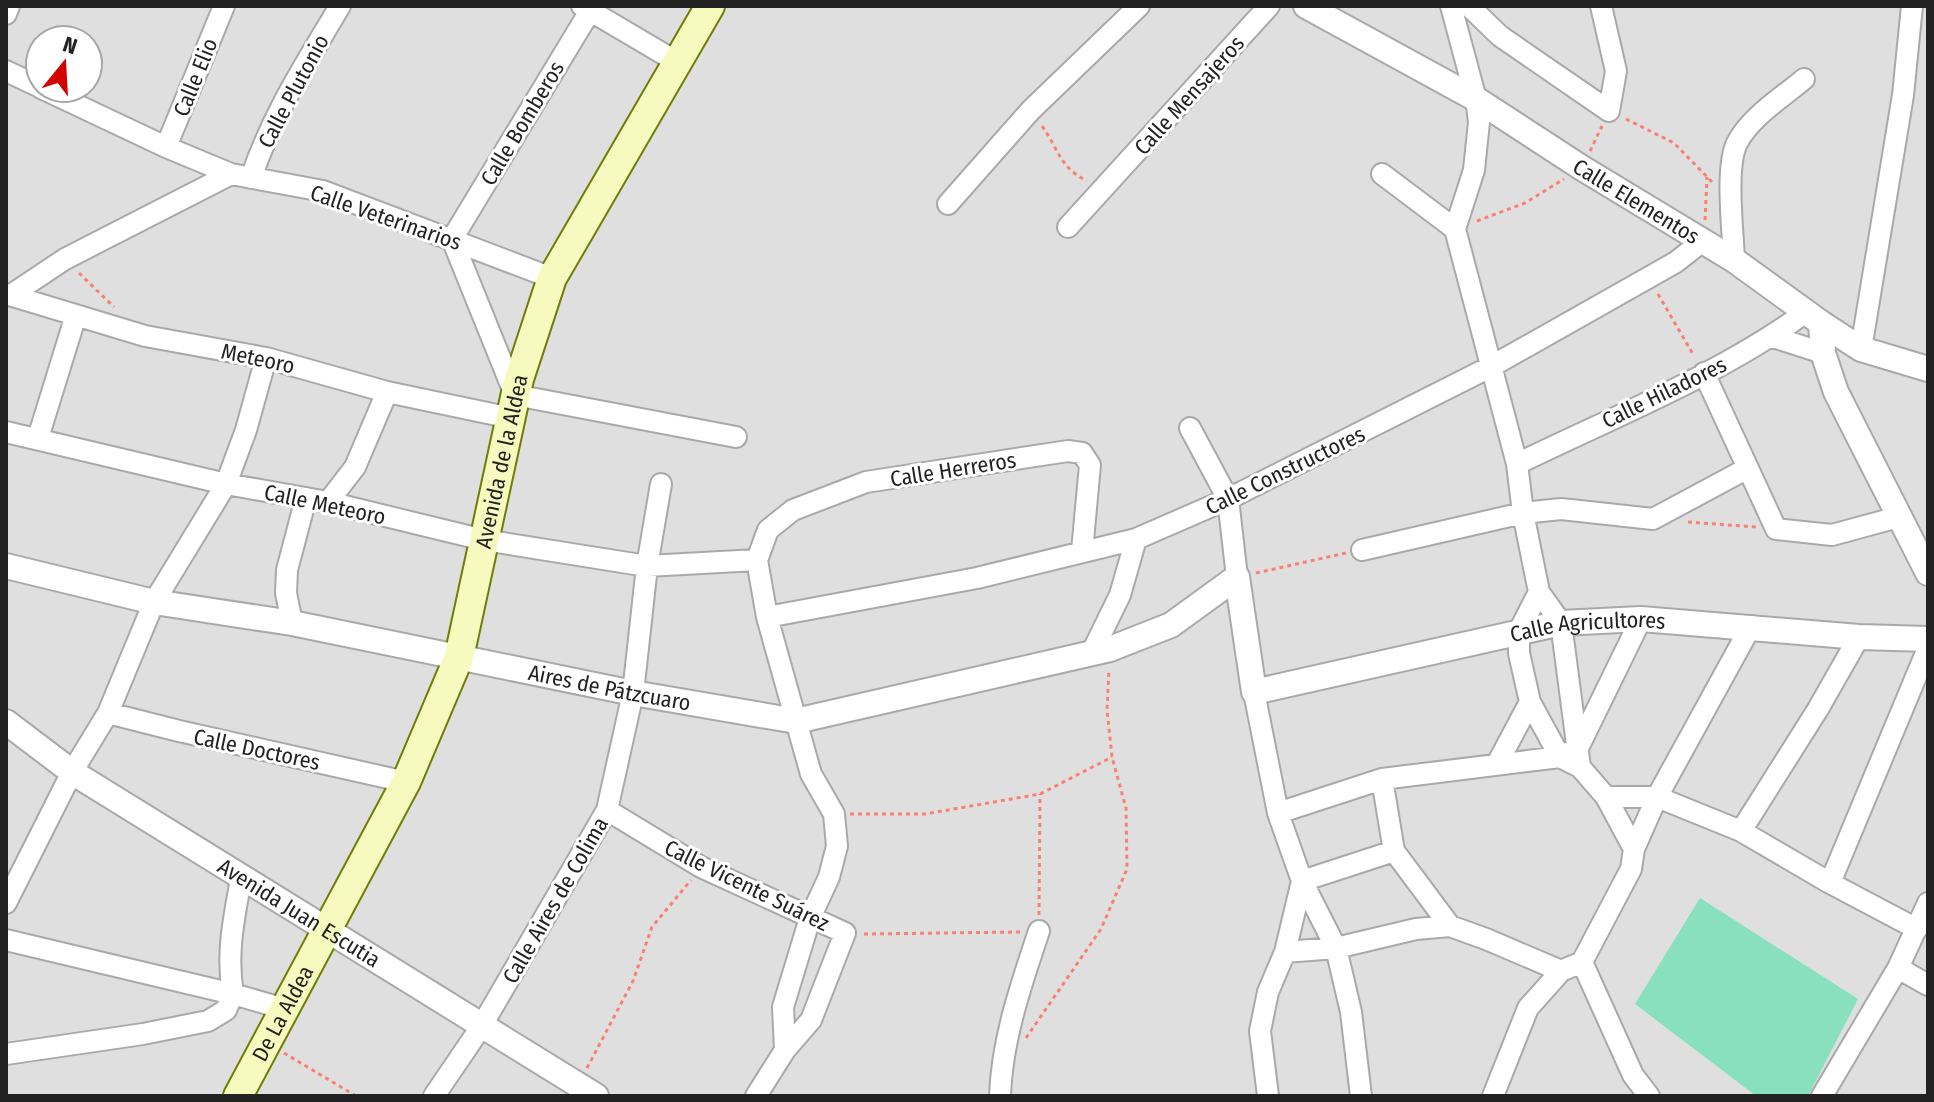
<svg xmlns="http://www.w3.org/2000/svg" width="1934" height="1102" viewBox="0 0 1934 1102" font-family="'Fira Sans Condensed',sans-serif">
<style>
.residential{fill:#e0dfdf;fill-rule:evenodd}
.pitch{fill:#88e0be}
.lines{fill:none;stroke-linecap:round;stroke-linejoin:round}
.minor-casing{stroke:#a9a9a9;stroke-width:24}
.tertiary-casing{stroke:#a9a9a9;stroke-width:28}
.secondary-casing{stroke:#707d05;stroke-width:32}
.path{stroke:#fa8072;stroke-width:3;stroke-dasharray:4 4;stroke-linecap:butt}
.minor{stroke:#fff;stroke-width:20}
.tertiary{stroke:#fff;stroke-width:24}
.secondary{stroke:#f7fabf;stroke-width:28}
.labels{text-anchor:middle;stroke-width:6;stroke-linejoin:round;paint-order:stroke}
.street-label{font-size:22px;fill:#222;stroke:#fff}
</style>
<rect width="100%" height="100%" fill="#f2efe9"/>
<!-- residential -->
<path class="residential" d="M6 6H1928V1096H6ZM40 40H88V88H40Z"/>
<!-- pitch -->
<path class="pitch" d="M1700 898 1858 999 1808 1096H1756L1635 1004Z"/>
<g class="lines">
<!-- minor casing -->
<g class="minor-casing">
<path id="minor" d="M582 6 677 62
M593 6 452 239 515 395 736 437
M1451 6 1476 99 1479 122 1474 170 1455 229 1517 464 1523 513 1539 592 1561 623 1580 767
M1469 6 1500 36 1609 111 1616 71 1601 6
M6 14 9 6
M6 71 40 87
M41 88 166 147 231 174 323 191 552 278
M166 147 224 6
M1382 174 1455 229
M251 178C273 113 305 65 340 6
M948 204 1031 110 1139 6
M1068 227 1269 6
M1734 260C1733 231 1725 167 1737 143 1750 117 1783 97 1804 79
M6 294 145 336 266 358 387 392 511 418
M11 295 65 259 231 174
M1773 337 1823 353
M1861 349 1903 95 1912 6
M1704 373 1776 529 1832 535 1898 517
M1190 428 1228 499 1237 577
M6 432 226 484 328 502 484 540 647 566 757 560
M38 438 76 315
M1517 464C1613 417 1720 375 1806 312
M328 502 355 467 387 392
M1362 550 1523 513 1561 509 1653 519 1748 468
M1539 592 1519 631V653L1530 702 1560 757 1580 767 1606 797 1634 849
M767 617 977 578 1136 539 1228 499 1492 366 1676 262 1704 240
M292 623 286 593 287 570 306 498
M1092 652 1120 595 1136 539
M1254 692 1278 813 1302 881 1285 952 1268 992 1260 1031 1268 1096
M108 713 179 731 406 782
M1497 764 1530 702
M1382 779 1394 851 1450 926
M1606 797H1657L1741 831 1830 883 1917 929
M607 810 701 867 845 933 811 1020 785 1050 756 1096
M1278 813 1382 779 1560 757 1578 748 1641 619
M1741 831 1818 709 1859 637
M1830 883 1928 648
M6 903 72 772 108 713 154 602 226 484 246 430 266 358
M6 940 233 994 285 1009
M1285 952 1336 948 1416 929 1450 926 1486 939 1561 971
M1582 962 1633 1075 1649 1096
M1898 968 1928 985
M233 994C226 954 234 918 241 879
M785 1050 783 1007 810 918 829 877 837 846 834 814 811 774 767 617 757 560 768 530 793 510 866 482 1068 451 1082 453 1090 465 1082 551
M6 1054 143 1034 208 1021 226 1010 233 994
M434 1096 481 1027 607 810 633 693 647 566 661 484
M1000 1096C1002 1039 1021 985 1039 931
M1361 1096 1351 1012 1336 948 1302 881 1394 851
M1493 1096 1528 1008 1561 971 1582 962 1631 869 1634 849 1657 797 1751 626
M1822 1096 1898 968 1928 903"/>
</g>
<!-- tertiary casing -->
<g class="tertiary-casing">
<g id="tertiary">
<path id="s1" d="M1306 6 1476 99 1582 168 1734 260 1821 323 1861 349 1928 369"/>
<path d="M1821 323 1823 353 1836 392 1928 573"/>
<path id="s2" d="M6 566 154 602 292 623 633 693 796 721 1110 649 1171 625 1237 577 1254 692 1561 623 1641 619 1859 637 1928 639"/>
<path id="s3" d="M6 722 72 772 596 1096"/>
</g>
</g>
<!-- secondary casing -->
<g class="secondary-casing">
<g id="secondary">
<path id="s4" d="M238 1096 406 782 459 657 519 379 552 278 710 6"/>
</g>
</g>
<!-- path -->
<path class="path" d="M1626 119 1674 143 1712 182
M1042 126C1059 149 1058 166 1087 181
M1590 151 1602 126
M1705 220 1707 177
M1477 221 1525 203 1564 179
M79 273 114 307
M1658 294 1694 356
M1688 522 1756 527
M1256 573 1346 553
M850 814H925L1040 794 1112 757
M1039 915 1040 794
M864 934 1020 932
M1026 1038 1101 929 1127 869 1126 808 1112 757 1107 710 1109 669
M284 1053 356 1096
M587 1068 633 981 652 927 691 880"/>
<!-- minor -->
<use href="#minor" class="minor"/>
<!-- tertiary -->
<use href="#tertiary" class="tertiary"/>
<!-- secondary -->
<use href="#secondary" class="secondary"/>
</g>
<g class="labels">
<!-- street labels -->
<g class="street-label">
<text transform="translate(195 77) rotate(-68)" y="8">Calle Elio</text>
<text transform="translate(293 91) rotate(-62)" y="8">Calle Plutonio</text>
<text transform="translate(1189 95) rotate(-48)" y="8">Calle Mensajeros</text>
<text transform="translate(522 123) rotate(-59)" y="8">Calle Bomberos</text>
<text dy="8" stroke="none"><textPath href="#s1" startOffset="384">Calle Elementos</textPath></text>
<text transform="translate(386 217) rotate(19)" y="8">Calle Veterinarios</text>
<text transform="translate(258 358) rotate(12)" y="8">Meteoro</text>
<text transform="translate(1664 392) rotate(-26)" y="8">Calle Hiladores</text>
<text dy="8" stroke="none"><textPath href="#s4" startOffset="692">Avenida de la Aldea</textPath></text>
<text transform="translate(953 469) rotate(-9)" y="8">Calle Herreros</text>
<text transform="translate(1285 470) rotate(-26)" y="8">Calle Constructores</text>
<text transform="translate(325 504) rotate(12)" y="8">Calle Meteoro</text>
<text dy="8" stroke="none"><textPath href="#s2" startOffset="1732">Calle Agricultores</textPath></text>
<text dy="8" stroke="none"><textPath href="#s2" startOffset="616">Aires de Pátzcuaro</textPath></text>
<text transform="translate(257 749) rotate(12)" y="8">Calle Doctores</text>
<text transform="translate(747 885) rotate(26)" y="8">Calle Vicente Suárez</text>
<text transform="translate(555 900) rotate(-60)" y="8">Calle Aires de Colima</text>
<text dy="8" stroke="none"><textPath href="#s3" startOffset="350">Avenida Juan Escutia</textPath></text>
<text dy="8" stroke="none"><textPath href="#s4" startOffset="94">De La Aldea</textPath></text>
</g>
</g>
<!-- border -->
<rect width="1934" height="1102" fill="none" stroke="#222222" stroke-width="16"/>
<!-- north arrow -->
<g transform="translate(64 64) rotate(18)"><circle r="38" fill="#ffffff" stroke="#a7a7a7" stroke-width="2"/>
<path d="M0-6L14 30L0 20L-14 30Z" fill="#d40000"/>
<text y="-12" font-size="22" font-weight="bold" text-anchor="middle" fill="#222222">N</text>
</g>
</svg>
